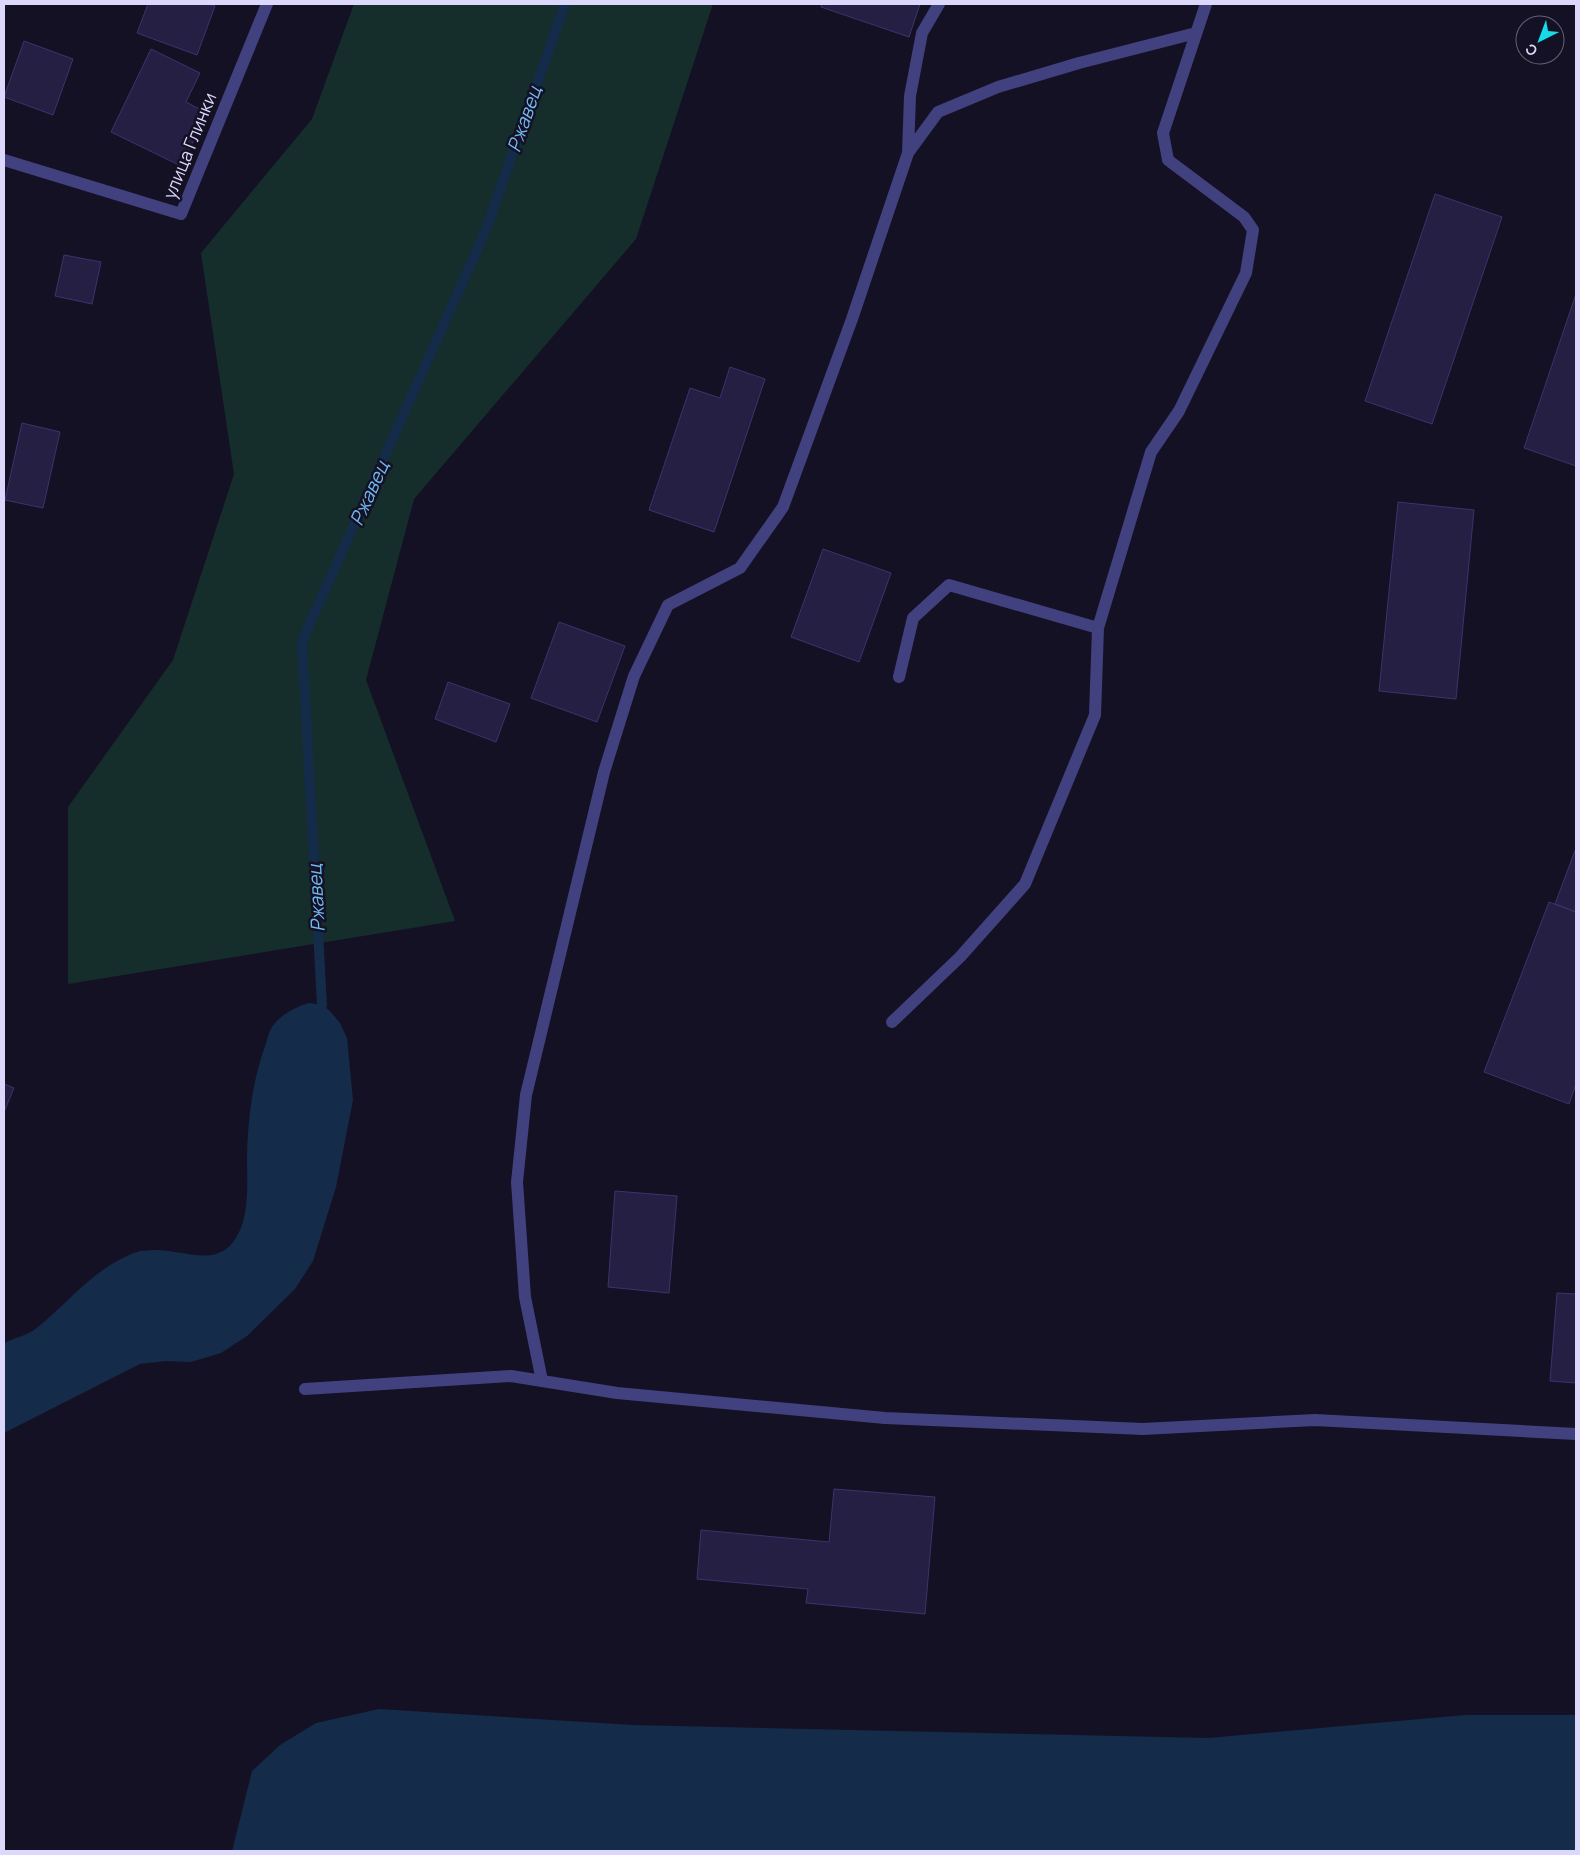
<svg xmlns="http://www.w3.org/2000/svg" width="1580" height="1855" viewBox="0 0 1580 1855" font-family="Manrope,sans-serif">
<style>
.green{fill:#152e2c}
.water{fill:#152b4a}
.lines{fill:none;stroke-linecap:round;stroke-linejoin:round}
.stream{stroke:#152b4a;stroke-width:10}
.building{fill:#251f43;stroke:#3d336d}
.lane{stroke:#41417f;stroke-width:12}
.street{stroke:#41417f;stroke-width:12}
.labels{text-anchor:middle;stroke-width:5;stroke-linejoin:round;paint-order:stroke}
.street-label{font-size:18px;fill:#dbd8fb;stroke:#141124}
.water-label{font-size:19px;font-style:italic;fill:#70b9f1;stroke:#141124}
</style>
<rect width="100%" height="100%" fill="#141124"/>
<!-- green -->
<path class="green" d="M354 4H713L636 239 414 499 366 680 455 921 68 984V807L173 660 234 474 201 253 312 119Z"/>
<!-- water -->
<path class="water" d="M309 1003 322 1005 330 1011 340 1023 347 1038 353 1100 336 1187 313 1261 295 1289 247 1336 221 1353 191 1362 166 1361 140 1364 4 1433V1343C14 1338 29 1335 38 1327 70 1301 96 1266 137 1252 141 1250 147 1251 152 1250 188 1249 224 1274 242 1225 249 1204 247 1178 247 1157 248 1118 252 1085 264 1049 267 1042 268 1033 272 1027 280 1015 295 1007 309 1003Z
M379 1709 633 1725 1209 1738 1465 1715H1576V1851H232L252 1771 280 1745 316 1723Z"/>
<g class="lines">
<!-- stream -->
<path class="stream" d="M322 1005 302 641 485 232 565 4"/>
</g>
<!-- building -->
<path class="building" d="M148 4H208L215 6 197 55 137 33Z
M822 4H920L909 37 821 7Z
M24 41 73 59 53 115 4 97Z
M151 49 200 73 186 102 207 113 181 166 111 132Z
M1435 194 1502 217 1432 424 1365 401Z
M64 255 101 262 92 304 55 296Z
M1576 294V466L1524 448Z
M730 367 765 379 714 532 649 510 690 388 720 398Z
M22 423 60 432 43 508 5 500Z
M1398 502 1474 510 1456 699 1379 691Z
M823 549 891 573 859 662 791 637Z
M559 622 625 646 597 722 531 698Z
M448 682 510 704 496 742 435 719Z
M1576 848V912L1555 904Z
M1549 902 1576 912V1084L1569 1104 1484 1072Z
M4 1084 14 1088 4 1112Z
M615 1191 677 1196 669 1293 608 1287Z
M1557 1293 1576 1294V1383L1550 1381Z
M834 1489 935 1497 925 1614 806 1603 808 1589 697 1579 701 1530 829 1542Z"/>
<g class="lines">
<!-- lane -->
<path class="lane" d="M908 153 910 96 922 33 939 4
M899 677 913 618 949 585 1098 628
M892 1022 960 957 1025 884 1095 715 1098 628 1151 452 1179 411 1246 273 1253 230 1244 217 1168 160 1163 133 1206 4
M542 1381 525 1297 517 1182 526 1095 604 772 634 676 668 605 740 568 783 507 852 319 908 153 938 112 998 87 1079 63 1196 33"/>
<!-- street -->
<path class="street" d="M4 160 181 214 267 4
M305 1389 511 1376 617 1393 885 1418 1143 1429 1315 1420 1576 1434"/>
</g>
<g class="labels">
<!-- street labels -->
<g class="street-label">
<text transform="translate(190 146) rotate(-68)" y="6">улица Глинки</text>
</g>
<!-- water labels -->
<g class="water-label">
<text transform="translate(524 119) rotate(-71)" y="7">Ржавец</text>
<text transform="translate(369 493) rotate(-66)" y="7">Ржавец</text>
<text transform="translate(316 898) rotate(-93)" y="7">Ржавец</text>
</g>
</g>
<!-- border -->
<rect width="1580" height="1855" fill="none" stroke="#dbd8fb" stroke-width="10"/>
<!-- north arrow -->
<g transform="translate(1540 40) rotate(222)"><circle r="24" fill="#141124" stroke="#64617a"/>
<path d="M0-4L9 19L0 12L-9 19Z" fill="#17dae9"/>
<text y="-8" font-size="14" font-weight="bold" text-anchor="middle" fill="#dbd8fb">С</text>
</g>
</svg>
